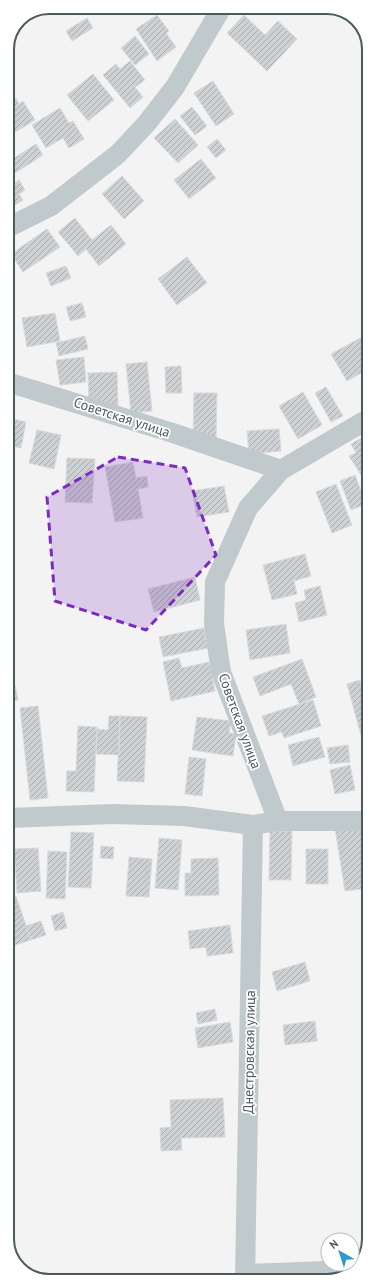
<svg xmlns="http://www.w3.org/2000/svg" width="376" height="1288" viewBox="0 0 376 1288" font-family="'PT Sans',sans-serif">
<style>
.building{fill:url(#building-hatch);stroke:#d7dadd}
.lines{fill:none;stroke-linecap:round;stroke-linejoin:round}
.minor{stroke:#c0cacd;stroke-width:20}
.marked{fill:#7b2cbf;fill-opacity:0.2;stroke:#7b2cbf;stroke-width:3;stroke-dasharray:8 5;stroke-linejoin:round}
.labels{text-anchor:middle;stroke-width:3.5;stroke-linejoin:round;paint-order:stroke}
.street-label{font-size:14px;fill:#4c5a5e;stroke:#fff}
.rim{fill:none;stroke:#4c5a5e;stroke-width:2}
</style>
<defs>
<pattern id="building-hatch" width="6" height="6" patternUnits="userSpaceOnUse"><rect width="6" height="6" fill="#cdd1d4"/><path d="M-1 1l2-2M0 6l6-6M5 7l2-2" fill="none" stroke="#a9adaf"/></pattern>
</defs>
<rect width="100%" height="100%" fill="#f4f3f3"/>
<!-- building -->
<path class="building" d="M148 7H163L153 14Z
M157 15 169 31 166 33 176 47 157 61 136 29Z
M244 15 265 35 278 21 297 39 267 71 227 33Z
M87 18 93 28 72 41 66 31Z
M135 36 149 54 135 65 121 48Z
M130 61 145 80 135 87 143 97 130 108 103 75 116 64 120 69Z
M93 74 114 100 88 121 67 95Z
M213 81 234 114 216 126 194 93Z
M16 98 19 104 23 101 35 120 7 137V104Z
M192 107 207 126 195 135 180 116Z
M60 108 69 123 73 121 84 139 69 148 63 138 46 148 32 125Z
M175 119 198 145 178 163 154 138Z
M217 139 226 150 216 158 207 147Z
M36 144 43 155 15 173 8 162Z
M201 159 216 178 189 199 174 180Z
M9 173 15 183 19 180 25 190 19 194 23 200 9 209 7 207V174Z
M122 176 144 201 124 219 102 194Z
M75 218 92 240 111 225 126 244 99 266 86 249 78 256 58 232Z
M47 229 60 247 23 272 11 254Z
M187 257 207 283 177 305 158 279Z
M66 266 71 278 51 286 46 273Z
M82 303 86 317 70 321 66 307Z
M55 313 60 341 27 347 22 318Z
M85 336 88 349 59 356 56 343Z
M362 337 368 348V369L347 381 331 354Z
M84 357 86 382 60 385 56 360Z
M147 362 152 411 131 413 126 364Z
M181 366 182 393H166L165 367Z
M117 372 118 406 89 407 88 373Z
M326 387 343 416 331 422 315 393Z
M303 392 322 425 298 439 279 406Z
M194 393H217L216 440 193 439Z
M9 418 26 422 21 448 7 445V425Z
M279 429 281 451 249 454 247 431Z
M37 430 61 435 54 469 29 463Z
M363 437 368 446V464L367 465 368 470 361 475 349 456 356 453 351 444Z
M67 458 95 459 92 503 65 502Z
M133 462 136 478 147 476 148 487 138 489 143 518 115 522 105 467Z
M355 475 366 504 351 510 340 481Z
M336 484 352 525 332 533 316 492Z
M224 486 229 512 197 517 192 491Z
M305 554 311 576 294 581 297 594 272 600 263 565Z
M195 577 200 600 154 612 148 589Z
M320 586 327 615 299 622 295 603 306 600 304 590Z
M286 624 290 653 250 660 246 630Z
M204 628 208 648 163 657 159 637Z
M179 658 182 668 209 662 215 691 171 701 163 662Z
M302 659 316 697 299 704 291 684 260 696 253 677Z
M360 680 369 712V737L362 739 347 684Z
M15 685 18 700 8 703 7 686Z
M313 700 321 726 284 738 282 732 269 736 262 716Z
M38 706 48 798 30 800 20 708Z
M109 716H120L119 755 96 754 97 729 108 730Z
M120 716 147 717 144 782 117 781Z
M197 717 231 721 229 733 236 734 233 756 192 750Z
M78 726 97 727 94 792 66 791 67 771H76Z
M319 737 325 757 293 766 288 745Z
M348 745 350 762 330 764 327 748Z
M367 751H369V794H367Z
M189 757 206 759 202 796 185 794Z
M350 765 355 790 335 794 330 770Z
M8 776 9 806 8 807Z
M366 823 369 839V888L345 891 335 828Z
M270 831H292L291 880H269Z
M71 832 94 833 91 888 68 887Z
M159 838 182 840 178 890 155 888Z
M101 846 114 847 113 859 100 858Z
M38 848 41 891 17 893 14 849Z
M306 849H328V884H306Z
M48 851 67 852 65 899 46 898Z
M129 857 152 859 149 897 126 896Z
M218 858 219 895 185 896V873H191V859Z
M16 896 31 940 12 946 8 931V899Z
M63 912 67 928 55 931 51 916Z
M41 921 46 935 31 940 26 926Z
M230 925 233 953 207 956 206 947 190 949 188 931Z
M305 962 310 981 277 991 272 972Z
M215 1009 217 1020 198 1024 196 1013Z
M315 1021 317 1041 285 1045 283 1025Z
M230 1022 233 1042 198 1048 195 1028Z
M223 1098 225 1137 181 1138 182 1150 161 1151 160 1128 171 1127 170 1100Z"/>
<g class="lines">
<!-- minor -->
<path class="minor" d="M7 228 51 206 118 154 147 123 175 87 222 7
M7 382 173 433 281 470
M8 818 113 814 184 816 253 825 278 821H369
M278 821 221 672 214 624 215 582 248 508 281 470 368 419
M245 1274 353 1270
M245 1280 253 825"/>
</g>
<!-- marked area -->
<path class="marked" d="M118 457 185 468 216 555 146 630 55 601 47 497Z"/>
<g class="labels">
<!-- street labels -->
<g class="street-label">
<text transform="translate(122 417) rotate(18)" y="5">Советская улица</text>
<text transform="translate(240 721) rotate(70)" y="5">Советская улица</text>
<text transform="translate(249 1052) rotate(-89)" y="5">Днестровская улица</text>
</g>
</g>
<!-- crop -->
<path d="M0 0H376V1288H0ZM49 14H327A35 35 0 0 1 362 49V1239A35 35 0 0 1 327 1274H49A35 35 0 0 1 14 1239V49A35 35 0 0 1 49 14Z" fill="#fff" fill-rule="evenodd"/>
<path class="rim" d="M49 14H327A35 35 0 0 1 362 49V1239A35 35 0 0 1 327 1274H49A35 35 0 0 1 14 1239V49A35 35 0 0 1 49 14Z"/>
<!-- north arrow -->
<g transform="translate(340 1252) rotate(321)"><circle r="19" fill="#ffffff" stroke="#b7bdbf"/>
<path d="M0-3L7 15L0 10L-7 15Z" fill="#319ad0"/>
<text y="-6" font-size="11" font-weight="bold" text-anchor="middle" fill="#4c5a5e">N</text>
</g>
</svg>
